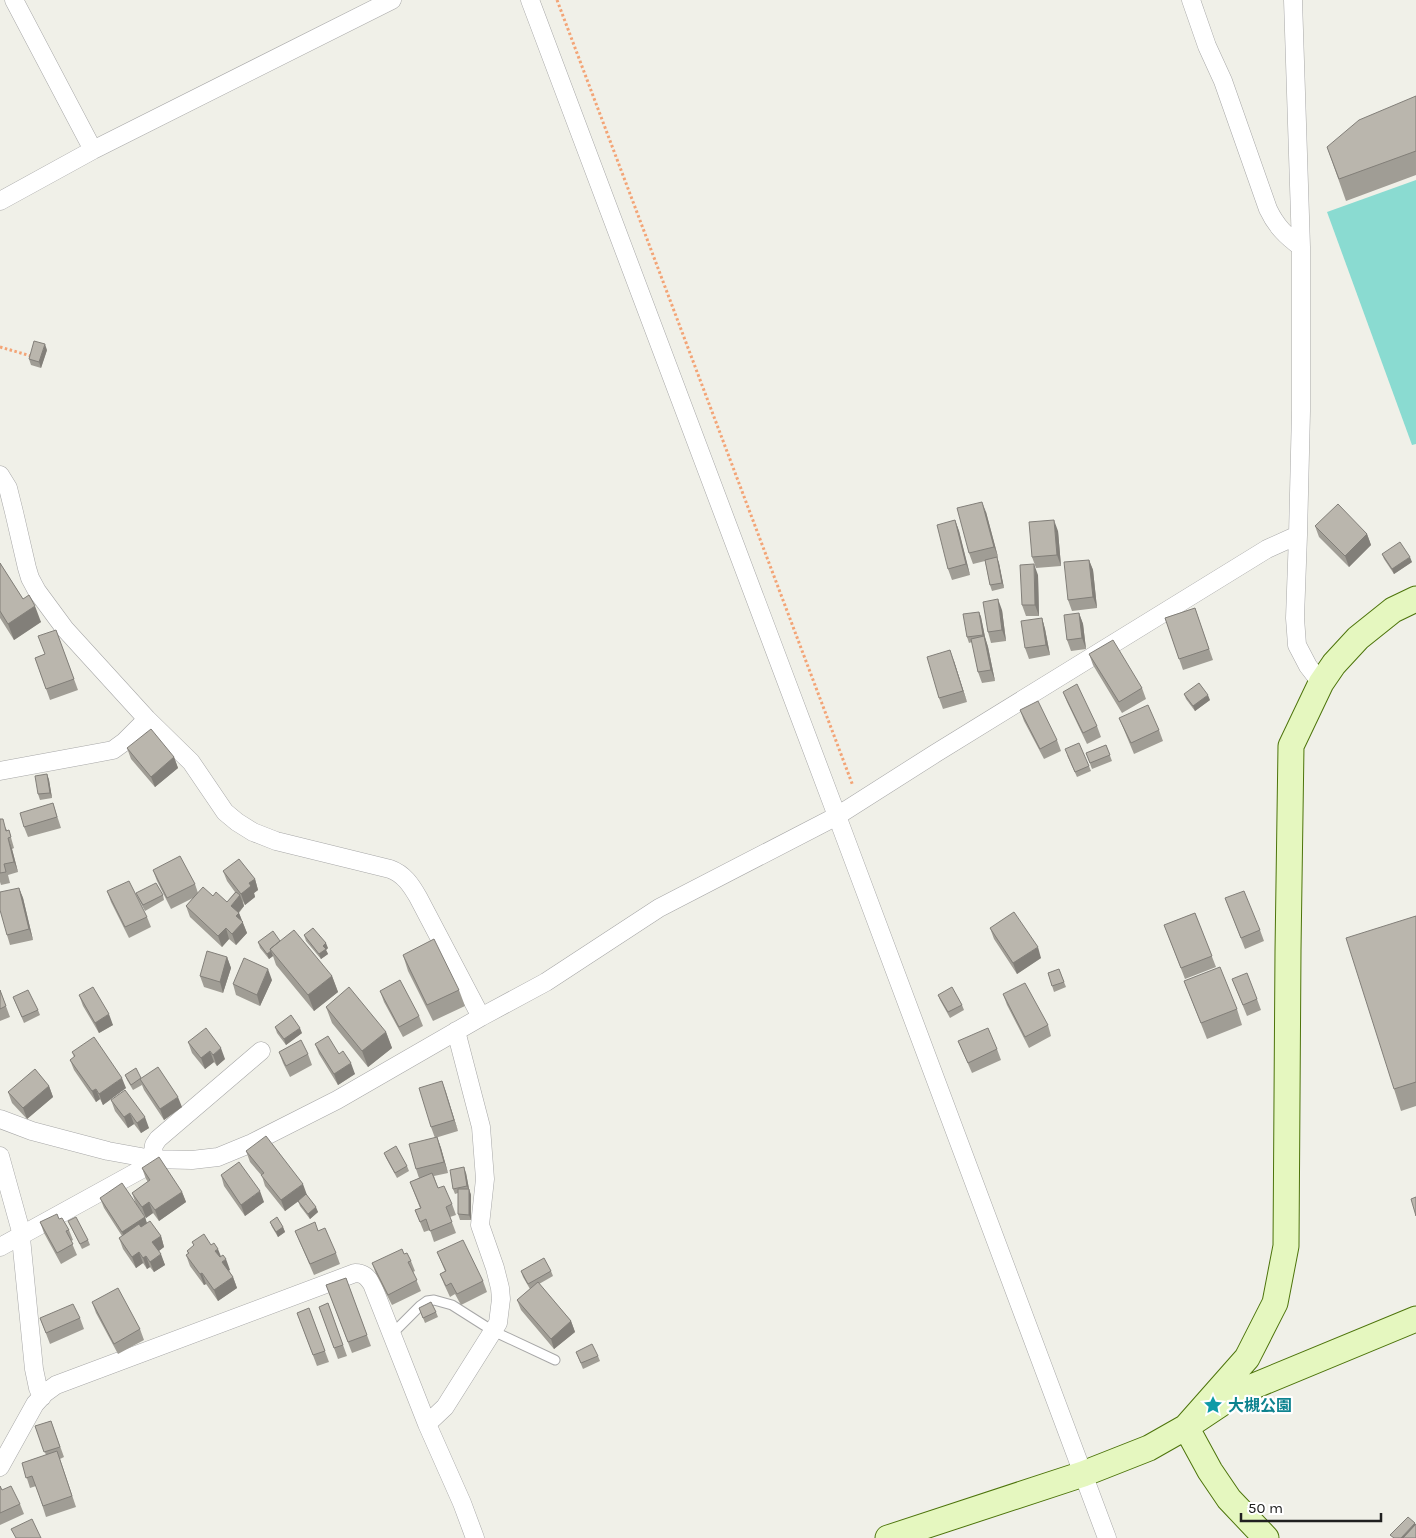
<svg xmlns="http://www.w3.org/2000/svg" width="1416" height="1538" viewBox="0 0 1416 1538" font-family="Karla,'Noto Sans JP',sans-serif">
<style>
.pitch{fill:#8adbd1}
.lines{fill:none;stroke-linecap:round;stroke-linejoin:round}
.lane-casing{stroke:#a7a7a7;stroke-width:11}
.street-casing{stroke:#a7a7a7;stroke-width:19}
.secondary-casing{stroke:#4d740b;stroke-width:27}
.path{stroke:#f3a476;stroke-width:3;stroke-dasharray:2.5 2.5;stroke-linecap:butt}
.lane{stroke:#fff;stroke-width:9}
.street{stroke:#fff;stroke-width:18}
.secondary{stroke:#e5f7bf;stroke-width:25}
.wall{fill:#a09d95}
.shaded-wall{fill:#827f79}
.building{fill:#bab6ad;stroke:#827f79}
.labels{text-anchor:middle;stroke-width:4.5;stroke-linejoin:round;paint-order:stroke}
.culture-label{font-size:16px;font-weight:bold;fill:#0d838f;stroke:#fff;text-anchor:start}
</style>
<rect width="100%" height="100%" fill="#f0f0e8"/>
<!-- pitch -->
<path class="pitch" d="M1416 180V444L1412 445 1327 212Z"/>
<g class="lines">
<!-- lane casing -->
<g class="lane-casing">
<path id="lane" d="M392 1334 420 1306 427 1301 434 1300 452 1305 493 1331 555 1360"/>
</g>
<!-- street casing -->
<g class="street-casing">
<path id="street" d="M14 0 93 150
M530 0 837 816 1107 1538
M1191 0 1207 46 1223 81 1268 209C1276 226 1286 236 1301 247
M1293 0 1301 247V411L1298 535 1295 618 1297 645 1308 666 1321 683
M0 201 93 150 392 0
M0 475 8 488 14 512 27 568 30 578 37 591 65 629 147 719 191 762 225 812 237 822 253 832 276 841 390 869C404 874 411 885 418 897L481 1017
M0 771 113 750 124 742 147 719
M0 1119 32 1131 108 1151 152 1159 192 1160 218 1157 252 1143 337 1100 481 1017 546 982 659 908 837 816 936 753 1267 549 1298 535
M0 1156 20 1228 34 1369 38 1388 42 1397
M0 1247 142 1169 152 1159 154 1145 158 1139 261 1051
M427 1424 445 1407 498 1323 501 1299 500 1288 495 1268 480 1225 485 1179 481 1127 456 1031
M0 1467 35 1404 45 1393 56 1385 355 1273C364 1273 367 1277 372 1284L427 1424 462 1503 475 1538"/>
</g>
<!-- secondary casing -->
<g class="secondary-casing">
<path id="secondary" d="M888 1538 1083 1474 1149 1448 1186 1427 1237 1393 1416 1319
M1266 1538 1229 1499 1210 1471 1186 1427 1247 1358 1275 1303 1286 1246 1288 951 1291 746 1321 683 1334 664 1358 638 1393 610 1416 599"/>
</g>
<!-- path -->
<path class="path" d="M557 0 853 786
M0 347 31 356"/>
<!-- lane -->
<use href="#lane" class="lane"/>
<!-- street -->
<use href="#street" class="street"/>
<!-- secondary -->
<use href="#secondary" class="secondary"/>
</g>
<!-- wall -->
<path class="wall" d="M1416 96V175L1346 201 1327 147Z
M47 350 41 368 31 365 29 359Z
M986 512 998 557 997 558 999 563 1004 588 992 591 990 585 985 561 973 564 969 553Z
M955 520 959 531 970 575 952 580 948 569Z
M1315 526 1367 534 1371 545 1349 567 1319 537Z
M1058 531 1061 566 1036 568 1032 557Z
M1382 554 1412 562 1394 574 1384 559Z
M1089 560 1093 570 1097 608 1072 611 1068 600Z
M0 563 23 599 41 622 14 640 0 618Z
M1038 575 1039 616H1026L1022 605Z
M1195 608 1213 660 1183 670 1165 618Z
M1002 610 1006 641 991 643 988 632Z
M979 612 981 617 985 637 988 647 995 681 982 683 978 672 972 642 969 643 967 637Z
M1079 613 1083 624 1086 649 1071 651 1067 640Z
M1042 618 1045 629 1050 655 1029 659 1025 648Z
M56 630 78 690 50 700 35 658 45 654Z
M1089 654 1142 688 1146 699 1122 713 1093 665Z
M954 661 967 702 943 709 939 698Z
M1063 692 1097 726 1101 737 1087 744 1067 702Z
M1184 694 1210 700 1195 711 1186 699Z
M1020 710 1057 740 1061 751 1044 759 1024 721Z
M1119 718 1159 730 1163 741 1134 754Z
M1106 745 1112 761 1092 769 1086 753Z
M127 748 174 757 178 768 155 787 131 759Z
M1067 755 1089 766 1091 771 1077 777Z
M47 774 49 780 52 798 40 800 38 794Z
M53 803 61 828 28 837 24 827Z
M0 819 7 830H9L12 841 14 848 12 849 18 872 8 875 10 883 1 885 0 882Z
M153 870 195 884 198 893 213 896 227 902 235 892 227 881 223 871 255 879 258 890 254 893 255 897 245 905 243 901 244 906 239 913 247 933 236 945 229 939 222 947 190 917 186 906 193 898 171 909 157 881Z
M19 888 23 898 33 940 10 945 7 935Z
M107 891 147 917 151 927 129 938 111 902Z
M136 893 163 895 164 900 145 911 138 898Z
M1225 898 1260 930 1264 941 1245 949Z
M1195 913 1216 967 1185 979 1164 925Z
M1416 916V1106L1401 1111 1394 1089Z
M990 928 1041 958 1017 974 994 939Z
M304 935 328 948 326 950 328 954 321 959 306 941Z
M280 941 332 976 338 992 314 1011 276 965 273 956 269 959 260 948 258 942Z
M403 955 459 990 465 1006 433 1021 408 971Z
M227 957 231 968 223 993 204 987 200 976Z
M1059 969 1066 987 1054 992 1048 973Z
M1232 979 1257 999 1261 1010 1247 1016Z
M272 980 260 1006 236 995 233 984Z
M1184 981 1237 1009 1242 1025 1207 1039Z
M0 990 10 1017 0 1021Z
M380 991 419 1016 423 1026 403 1037 384 1002Z
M1003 994 1048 1025 1051 1036 1029 1048 1007 1005Z
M79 995 113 1025 99 1033 83 1006Z
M938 995 962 1005 964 1010 950 1018 940 1000Z
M13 997 38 1010 40 1015 24 1023Z
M326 1007 386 1032 392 1048 368 1067 332 1023Z
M275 1027 302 1033 286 1045 277 1033Z
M958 1041 997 1049 1001 1060 972 1073Z
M188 1042 225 1059 217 1066 214 1062 205 1069 192 1053Z
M315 1044 339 1054 355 1074 338 1085 319 1054Z
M72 1052 126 1088 103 1105 100 1099 96 1102 74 1070 70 1060 74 1057Z
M279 1052 308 1054 312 1065 290 1077 283 1063Z
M125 1075 141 1078 182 1107 164 1120 144 1090 142 1085 133 1090 127 1080Z
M442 1081 458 1131 435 1138 431 1127Z
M49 1086 53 1097 27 1119 12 1103 8 1092Z
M111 1100 149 1128 141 1133 134 1124 128 1128 115 1111Z
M437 1137 441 1148 448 1173 434 1176 438 1188 452 1204 456 1215 450 1217 456 1233 434 1242 430 1230 424 1232 415 1210 420 1208 410 1182 419 1178 416 1169Z
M246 1151 306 1194 318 1212 310 1219 300 1206 298 1201 285 1211 265 1186 262 1176 250 1162Z
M384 1153 407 1166 409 1171 397 1178 386 1158Z
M142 1168 182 1192 186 1202 159 1221 153 1213 146 1218 136 1204 132 1193 148 1182 146 1179Z
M466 1173 469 1189 471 1195V1220H460L458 1214V1193L455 1194 453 1189Z
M221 1175 264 1202 245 1216 224 1186Z
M100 1198 145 1217 147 1223 161 1236 164 1247 159 1251 165 1265 154 1272 150 1267 147 1269 143 1263 136 1268 123 1249 119 1238 122 1236 104 1208Z
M59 1219 69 1230 73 1240 71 1241 77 1255 61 1264 44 1233 40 1222Z
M68 1221 88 1240 90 1245 82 1249Z
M270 1222 283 1227 285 1232 278 1237 272 1227Z
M295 1231H318L336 1253 340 1264 314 1275Z
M192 1242 211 1245 221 1257 233 1277 237 1288 218 1301 206 1284 204 1285 190 1266 186 1255 188 1254 187 1251 194 1246Z
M437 1252 483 1281 487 1292 461 1305 455 1294 450 1297 444 1284 440 1274 445 1271Z
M404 1254 411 1261 415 1271 413 1272 421 1291 392 1305 376 1274 372 1263Z
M521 1271H551L553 1276 539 1284 571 1321 575 1332 554 1349 521 1310 517 1300 530 1289 523 1277Z
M346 1278 371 1346 352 1353 326 1285Z
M92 1302 140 1329 144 1340 118 1354 96 1313Z
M328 1303 347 1356 338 1359 319 1307Z
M309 1308 329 1362 317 1366 297 1313Z
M419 1308 436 1312 438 1317 425 1323Z
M40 1318H80L84 1329 50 1344Z
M576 1352 598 1356 600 1361 583 1369Z
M51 1421 64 1457 60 1459 76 1507 46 1517 36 1486 30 1488 22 1463 46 1455 35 1426Z
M0 1486 2 1490 20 1504 24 1514 0 1525Z"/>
<!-- shaded-wall -->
<path class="shaded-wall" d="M45 344 47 350 41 368 39 362Z
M982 502 986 512 998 557 994 547Z
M955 520 959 531 970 575 966 564Z
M1054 520 1058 531 1061 566 1057 555Z
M1367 534 1371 545 1349 567 1345 556Z
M997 557 999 563 1004 588 1002 583Z
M1410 557 1412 562 1394 574 1392 569Z
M1089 560 1093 570 1097 608 1093 597Z
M1034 564 1038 575 1039 616 1035 605Z
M998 599 1002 610 1006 641 1002 630Z
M35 606 41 622 14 640 8 624Z
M979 612 981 617 985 637 988 647 995 681 991 670 985 640 983 635Z
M1079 613 1083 624 1086 649 1082 638Z
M1042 618 1045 629 1050 655 1046 645Z
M950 650 954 661 967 702 963 691Z
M1208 695 1210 700 1195 711 1193 706Z
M174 757 178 768 155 787 151 777Z
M47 774 49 780 52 798 50 793Z
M8 838 12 849 18 872 14 862Z
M255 879 258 890 254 893 255 897 245 905 241 894 249 883Z
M19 888 23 898 33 940 29 929Z
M240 895 244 906 235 916 231 906Z
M239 913 247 933 236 945 232 934 236 916Z
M226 928 229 939 222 947 218 936Z
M326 943 328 948 326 950 328 954 321 959 319 954 323 946Z
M1038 947 1041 958 1017 974 1013 963Z
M271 951 273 956 269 959 267 954Z
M227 957 231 968 223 993 220 982Z
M268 969 272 980 260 1006 257 995Z
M332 976 338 992 314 1011 308 995Z
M109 1014 113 1025 99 1033 95 1023Z
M300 1028 302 1033 286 1045 284 1039Z
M386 1032 392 1048 368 1067 362 1051Z
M221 1048 225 1059 217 1066 213 1055Z
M210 1051 214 1062 205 1069 201 1058Z
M351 1063 355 1074 338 1085 334 1074Z
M122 1078 126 1088 103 1105 99 1094Z
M442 1081 446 1092 458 1131 454 1120Z
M49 1086 53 1097 27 1119 23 1108Z
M96 1089 100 1099 96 1102 92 1091Z
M178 1097 182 1107 164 1120 160 1109Z
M130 1113 134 1124 128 1128 124 1117Z
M145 1117 149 1128 141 1133 137 1123Z
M437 1137 441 1148 448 1173 444 1162Z
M464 1167 466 1173 469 1189 471 1195V1220L469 1215V1191L467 1186Z
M303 1184 307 1195 285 1211 281 1200Z
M260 1191 264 1202 245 1216 241 1205Z
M182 1192 186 1202 159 1221 155 1210Z
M149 1202 153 1213 146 1218 142 1207Z
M316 1207 318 1212 310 1219 308 1214Z
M145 1217 148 1228 126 1242 122 1232Z
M283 1227 285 1232 278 1237 276 1232Z
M161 1236 164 1247 156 1253 152 1242Z
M218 1249 222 1259 215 1251Z
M139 1252 143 1263 136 1268 132 1257Z
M161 1254 165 1265 154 1272 150 1262Z
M146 1256 150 1267 147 1269 143 1258Z
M226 1259 230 1270 226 1273 222 1262Z
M202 1273 206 1284 204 1285 200 1274Z
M233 1277 237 1288 218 1301 214 1290Z
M571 1321 575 1332 554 1349 551 1339Z
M1415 1523 1416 1526 1408 1538H1401Z"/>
<!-- building -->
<path class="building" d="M1416 96V151L1339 179 1327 147 1359 120Z
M34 341 45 344 39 362 29 359Z
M982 502 994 547 969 553 957 508Z
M1338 504 1367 534 1345 556 1315 526Z
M955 520 966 564 948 569 937 525Z
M1054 520 1057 555 1032 557 1029 522Z
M1400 542 1410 557 1392 569 1382 554Z
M997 557 1002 583 990 585 985 560Z
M1089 560 1093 597 1068 600 1064 562Z
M0 563 23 599 29 595 35 606 8 624 0 611Z
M1034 564 1035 605H1022L1020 565Z
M998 599 1002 630 988 632 983 602Z
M1195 608 1209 649 1179 659 1165 618Z
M979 612 983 635 967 637 963 614Z
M1079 613 1082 638 1067 640 1064 615Z
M1042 618 1046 645 1025 648 1021 621Z
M56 630 74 679 46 689 35 658 45 654 38 636Z
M984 636 991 670 978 672 971 639Z
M1113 640 1142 688 1119 702 1089 654Z
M950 650 963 691 939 698 927 657Z
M1199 683 1208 695 1193 706 1184 694Z
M1077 684 1097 726 1083 733 1063 692Z
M1038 701 1057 740 1040 749 1020 710Z
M1148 705 1159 730 1131 743 1119 718Z
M151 729 174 757 151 777 127 748Z
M1079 743 1089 766 1075 772 1065 749Z
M1106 745 1110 755 1090 763 1086 753Z
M47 774 50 793 38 794 35 776Z
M53 803 57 817 24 827 20 813Z
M0 819H3L6 831 9 830 11 837 8 838 14 862 4 864 6 872 0 873Z
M180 856 195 884 167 898 153 870Z
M239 859 255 879 249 883 251 886 241 894 223 871Z
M129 881 147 917 125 927 107 891Z
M156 883 163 895 143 905 136 893Z
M203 887 213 896 216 892 227 902 236 892 240 895 231 906 239 913 236 916 243 922 232 934 226 928 218 936 186 906Z
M19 888 29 929 7 935 0 910V892Z
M1244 891 1260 930 1241 938 1225 898Z
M1014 912 1038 947 1013 963 990 928Z
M1195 913 1212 956 1181 968 1164 925Z
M1416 916V1082L1394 1089 1346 938Z
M313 928 326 943 323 946 326 949 319 954 304 935Z
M294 930 332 976 308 995 270 949Z
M273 931 280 941 270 949 271 951 267 954 258 942Z
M434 939 459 990 427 1005 403 955Z
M207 951 227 957 220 982 200 976Z
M244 958 268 969 257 995 233 984Z
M1220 967 1237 1009 1201 1023 1184 981Z
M1059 969 1064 982 1052 986 1048 973Z
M1247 973 1257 999 1243 1005 1232 979Z
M400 980 419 1016 399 1027 380 991Z
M1025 983 1048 1025 1025 1037 1003 994Z
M93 987 109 1014 95 1023 79 995Z
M349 987 386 1032 362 1051 326 1007Z
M952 987 962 1005 948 1012 938 995Z
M0 990 6 1006 0 1009Z
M28 990 38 1010 22 1017 13 997Z
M291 1015 300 1028 284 1039 275 1027Z
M206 1028 221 1048 213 1055 210 1051 201 1058 188 1042Z
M988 1028 997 1049 968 1063 958 1041Z
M328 1036 339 1054 343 1051 351 1063 334 1074 315 1044Z
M94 1037 122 1078 99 1094 96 1089 92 1091 70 1060 75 1056 72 1052Z
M301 1040 308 1054 286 1066 279 1052Z
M158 1067 178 1097 160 1109 140 1079Z
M136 1068 141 1078 131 1085 125 1075Z
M35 1069 49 1086 23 1108 8 1092Z
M442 1081 454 1120 431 1127 419 1088Z
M125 1090 145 1117 137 1123 130 1113 124 1117 111 1100Z
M266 1136 303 1184 281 1200 261 1175 264 1173 246 1151Z
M437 1137 444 1162 416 1169 409 1144Z
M396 1146 407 1166 395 1173 384 1153Z
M159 1157 182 1192 155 1210 149 1202 142 1207 132 1193 150 1180 142 1168Z
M239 1162 260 1191 241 1205 221 1175Z
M464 1167 467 1186 453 1189 450 1170Z
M432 1173 438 1188 444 1186 452 1204 446 1207 452 1222 430 1231 426 1219 420 1222 415 1210 421 1208 410 1182Z
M122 1183 145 1217 122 1232 100 1198Z
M458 1189H469V1215L458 1214Z
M306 1194 316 1207 308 1214 298 1201Z
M1416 1197V1216L1411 1199Z
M57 1214 59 1219 62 1218 69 1230 66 1231 73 1244 57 1253 40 1222Z
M76 1217 88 1240 80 1244 68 1221Z
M277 1217 283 1227 276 1232 270 1222Z
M150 1221 161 1236 152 1242 161 1254 150 1262 146 1256 143 1258 139 1252 132 1257 119 1238 139 1224 141 1227Z
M315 1222 318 1231 325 1228 336 1253 310 1264 295 1231Z
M204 1234 211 1245 214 1243 218 1249 215 1251 220 1257 223 1255 226 1259 222 1262 233 1277 214 1290 202 1273 200 1274 186 1255 189 1253 187 1251 194 1245 192 1242Z
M463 1240 483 1281 457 1294 451 1283 446 1286 440 1274 446 1271 437 1252Z
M402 1249 404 1254 407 1253 411 1261 408 1262 417 1280 388 1295 372 1263Z
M544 1258 551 1271 528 1284 521 1271Z
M346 1278 367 1335 348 1342 326 1285Z
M538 1282 571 1321 551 1339 517 1300Z
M118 1288 140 1329 114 1344 92 1302Z
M431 1302 436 1312 423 1318 419 1308Z
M328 1303 343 1345 334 1348 319 1307Z
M73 1304 80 1318 46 1333 40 1318Z
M309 1308 325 1351 313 1355 297 1313Z
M592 1344 598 1356 581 1363 576 1352Z
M51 1421 60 1447 44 1452 35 1426Z
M57 1451 72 1496 43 1506 32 1476 26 1478 22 1463Z
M0 1486 2 1490 11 1486 20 1504 0 1513Z
M1408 1517 1415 1523 1401 1538H1394L1390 1535Z
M32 1519 41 1538H16L11 1529Z
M1416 1524V1538H1403Z"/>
<!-- icons -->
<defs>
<g id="sight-bare" transform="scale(1.5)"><path d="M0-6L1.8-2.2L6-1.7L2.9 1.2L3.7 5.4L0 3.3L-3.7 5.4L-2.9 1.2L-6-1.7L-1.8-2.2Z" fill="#0f9aa8" stroke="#fff" stroke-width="2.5" paint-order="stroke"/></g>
</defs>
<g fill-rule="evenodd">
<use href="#sight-bare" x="1213" y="1405"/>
</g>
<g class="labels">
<!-- culture labels -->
<g class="culture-label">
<text x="1228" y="1411">大槻公園</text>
</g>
</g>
<!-- scale -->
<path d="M1241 1513v8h140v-8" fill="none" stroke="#202020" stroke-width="2.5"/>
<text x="1248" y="1513" font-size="15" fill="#202020" stroke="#ffffff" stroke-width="4" paint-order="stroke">50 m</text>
</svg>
